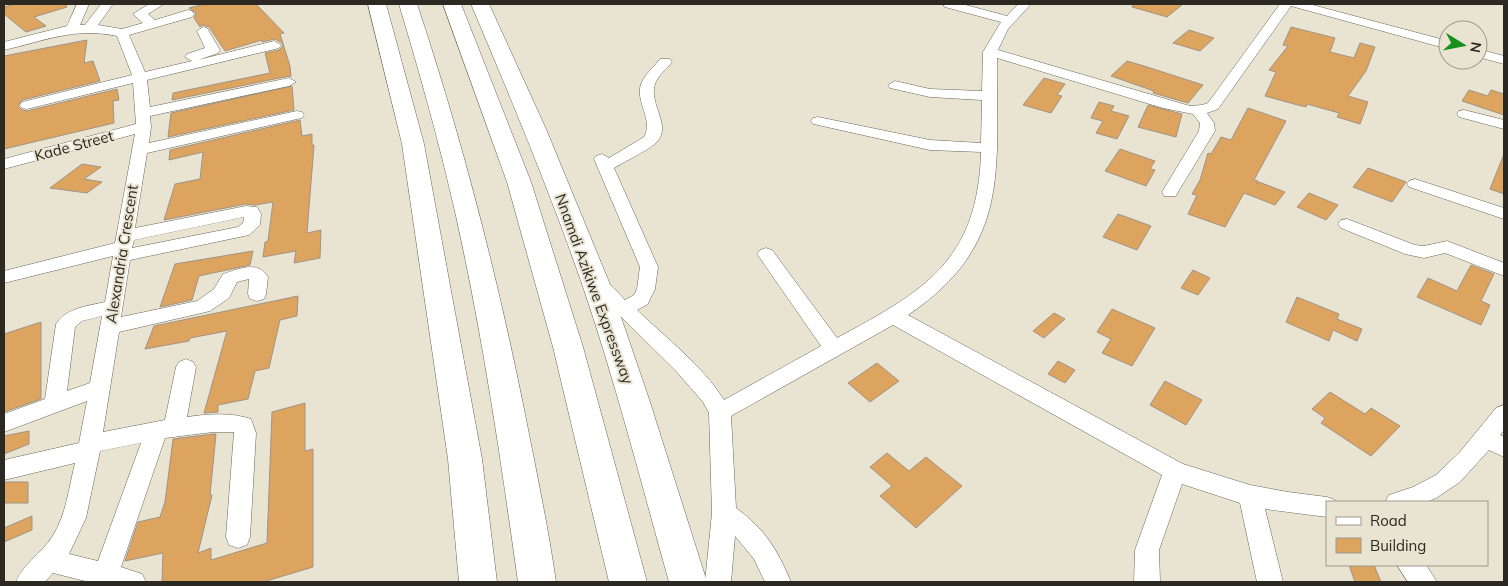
<svg xmlns="http://www.w3.org/2000/svg" width="1508" height="586" viewBox="0 0 1508 586" font-family="Mulish,sans-serif">
<style>
.building{fill:#dda460;stroke:#a09385}
.lines{fill:none;stroke-linecap:round;stroke-linejoin:round}
.minor-casing{stroke:#696555;stroke-width:1}
.highway-casing{stroke:#696555;stroke-width:1}
.minor{fill:#fff;fill-rule:evenodd}
.highway{fill:#fff;fill-rule:evenodd}
.labels{text-anchor:middle;stroke-width:4;stroke-linejoin:round;paint-order:stroke}
.street-label{font-size:15px;fill:#2b2922;stroke:#e9e4d2}
</style>
<rect width="100%" height="100%" fill="#e9e4d2"/>
<!-- building -->
<path class="building" d="M15 4H66L67 7 34 17 46 26 26 32 4 14V7Z
M205 4H256L284 33 280 34 290 66 291 77 289 76 172 100 173 93 270 73 265 53 279 50 283 46 282 43 275 39 262 42V40L225 51 209 27 203 25 200 27 194 18 196 13 189 8Z
M1133 4H1183L1167 17 1132 7Z
M1291 27 1335 38 1330 52 1354 58 1360 43 1375 47 1366 71 1348 96 1368 102 1360 124 1337 117 1339 113 1307 104 1306 107 1294 104 1265 96 1276 72 1269 70 1288 46 1283 45Z
M1189 30 1214 38 1200 51 1173 43Z
M87 40 84 63 93 61 100 81 22 100 18 106 22 110 27 111 117 89 119 100 113 101 114 123 4 149V56Z
M1127 61 1144 66 1203 85 1188 103 1153 93 1154 91 1111 76Z
M1044 78 1065 84 1057 95 1062 96 1051 113 1023 105Z
M292 86 294 110 168 137 171 113Z
M1469 90 1488 96 1491 90 1504 94V115L1462 101Z
M1099 102 1114 106 1111 111 1129 116 1117 139 1096 133 1103 121 1091 118Z
M1148 105 1182 114 1176 137 1138 127Z
M1248 108 1286 121 1254 180 1258 181 1256 185 1259 182 1285 192 1275 205 1244 193 1225 227 1188 214 1197 195 1192 194 1200 180 1208 153 1211 154 1221 137 1231 140Z
M300 120 302 136 312 134V145H314L307 233 321 230 320 258 294 263 296 251 263 257 265 242 268 241 273 202 255 205 246 204 164 220 175 184 200 179 203 152 169 160 170 150Z
M1120 149 1155 161 1150 169 1155 170 1146 186 1105 171Z
M1504 154V194L1490 189Z
M82 164 101 167 84 179 102 182 87 193 50 188Z
M1368 168 1406 182 1392 202 1353 187Z
M1309 193 1338 205 1326 220 1297 207Z
M1118 214 1151 226 1137 250 1103 237Z
M253 251 250 265 199 276 192 300 160 307 175 264Z
M1471 265 1494 274 1481 301 1490 305 1481 325 1417 297 1428 278 1457 291Z
M1193 270 1210 278 1198 295 1181 288Z
M298 296 297 316 280 320 269 368 255 371 248 399 218 405V412L204 413 227 331 190 338 189 341 145 349 154 326Z
M1297 297 1339 314 1337 319 1362 329 1357 341 1333 330 1329 341 1286 322Z
M1112 309 1155 328 1132 366 1102 353 1111 339 1097 332Z
M1054 313 1065 319 1044 338 1033 331Z
M41 322V399L4 412V334Z
M1058 361 1075 370 1065 383 1048 374Z
M877 363 899 381 870 402 848 383Z
M1165 381 1202 400 1186 425 1150 405Z
M1330 392 1365 414 1371 408 1400 426 1371 456 1321 423 1325 418 1312 409Z
M305 403V451L313 449V567L263 582H162L163 553 125 561 138 522 160 517 165 502 173 439 213 434H216L210 495H212L198 553 211 548V560L267 543 272 412Z
M29 431V444L4 454V436Z
M887 453 909 471 926 457 962 486 916 528 880 496 892 486 870 467Z
M4 482H28V503H4Z
M32 516V530L4 542V528Z
M1349 565H1374L1381 582H1355Z"/>
<g class="lines">
<!-- minor casing -->
<g class="minor-casing">
<path id="minor" d="M77 4H89L80 25H85L101 4H113L98 25 122 29 143 23 133 14 149 4H164L148 14 155 20 188 10 192 11 194 14 192 17 129 35 145 72 192 61 185 57 187 54 205 48 197 31 203 27 207 28 220 50 218 53 198 60 274 41 281 45 279 48 147 80 150 107 289 78 296 82 289 86 150 116 151 127 149 143 297 111 302 112 304 115 302 118 297 119 147 153 135 228 246 206 257 207 261 214 260 225 249 235 130 260 121 317 197 301 214 289 223 274C239 269 258 260 268 277L266 294 264 299 257 301 250 299 248 294 249 279 237 282 229 298 210 311 119 332 103 432 165 420 176 367 179 362 186 359 193 362 196 367 187 417C208 414 230 412 251 419L256 433 250 537 247 545 238 548 229 545 226 537 234 432H213L165 438 121 567 142 574 146 582H89L53 573 45 582H16C23 564 42 553 52 537 66 516 69 487 75 463L4 480V460L79 443 87 401 4 432V414L45 399 56 324C66 308 88 306 105 302L113 256 4 283V271L115 243 135 134 4 169V159L136 124 133 83 27 109 22 108 20 105 22 102 132 75 117 36C74 27 44 41 4 50V42L67 26ZM244 217 243 223 238 227 132 248 134 240ZM102 316 90 383 67 391 75 327 82 321ZM141 443 98 561 69 554 86 518 100 451Z
M943 4H962L1007 16 1018 4H1031L1008 29 998 50 1190 106 1202 105 1208 103 1280 4H1309L1448 41V49L1291 6 1218 109 1207 113 1214 123 1215 131 1178 192 1176 196H1164L1162 192 1199 131 1200 123 1193 114 1163 108 997 58C996 169 1012 245 908 315L1183 464 1250 485 1288 492 1327 497 1335 500 1337 502H1327V517L1265 509 1283 582H1257L1240 503 1182 484 1159 550 1160 582H1134L1135 550 1162 475 893 325 731 416 736 508C765 529 777 549 791 582H765L754 559 735 536 731 582H705L712 513 709 413 703 402 676 371 588 284 590 279C605 275 615 290 625 300L634 295 637 289 640 267 594 159 596 156 602 154 609 158 644 137C654 120 635 102 641 84 645 74 654 67 660 59H670L672 62C667 69 658 75 655 84 648 104 674 127 655 144 643 153 627 160 614 168L658 267 655 289 650 299 648 304 637 310C666 338 702 365 724 400L821 346 760 258 757 254 760 250 766 248 772 250 837 338C924 291 978 261 981 152L930 150 818 125 813 124 811 121 813 118 818 117 930 140 981 143 982 100 930 97 890 88 888 85 895 81 930 89 982 91 983 52 1001 22 945 7Z
M1478 49 1504 56V64L1478 57Z
M1464 110 1504 120V129L1459 117 1457 114 1459 111Z
M1415 179 1504 208V219L1409 187 1407 184 1409 181Z
M1347 219 1415 245 1424 246 1447 241 1504 263V276L1445 253 1424 258 1405 254 1341 228 1338 224 1341 220Z
M1504 405V430L1500 435 1504 437V457L1489 450 1460 482 1436 498 1427 502H1385L1389 495 1413 487 1436 475 1460 452 1496 408Z
M1397 565H1426L1437 582H1408Z"/>
</g>
<!-- highway casing -->
<g class="highway-casing">
<path id="highway" d="M368 4H386L424 144 482 459 497 582H459L448 459 402 144Z
M399 4H417C462 139 497 275 525 414 536 470 548 526 556 582H518C501 460 483 337 456 216 440 145 420 74 399 4Z
M443 4H461L531 182 583 347 647 582H609L553 347 507 182Z
M471 4H489L546 129 609 282 649 399 707 582H669C641 482 615 380 581 281 548 187 510 96 471 4Z"/>
</g>
<!-- minor -->
<use href="#minor" class="minor"/>
<!-- highway -->
<use href="#highway" class="highway"/>
</g>
<g class="labels">
<!-- street labels -->
<g class="street-label">
<text transform="translate(74 146) rotate(-15)" y="5">Kade Street</text>
<text transform="translate(122 254) rotate(-81)" y="5">Alexandria Crescent</text>
<text transform="translate(594 289) rotate(70)" y="5">Nnamdi Azikiwe Expressway</text>
</g>
</g>
<!-- border -->
<rect width="1508" height="586" fill="none" stroke="#2b2922" stroke-width="10"/>
<!-- legend -->
<rect x="1326" y="501" width="162" height="65" fill="#e9e4d2" stroke="#9d998c"/>
<rect x="1336" y="517" width="25" height="8" fill="#ffffff" stroke="#9d998c"/>
<text x="1370" y="526" font-size="15" fill="#2b2922">Road</text>
<rect x="1336" y="538" width="25" height="15" fill="#dda460" stroke="#9d998c"/>
<text x="1370" y="551" font-size="15" fill="#2b2922">Building</text>
<!-- north arrow -->
<g transform="translate(1463 45) rotate(100)"><circle r="24" fill="#e9e4d2" stroke="#9d998c"/>
<path d="M0-4L9 19L0 12L-9 19Z" fill="#17901d"/>
<text y="-8" font-size="14" font-weight="bold" text-anchor="middle" fill="#2b2922">N</text>
</g>
</svg>
